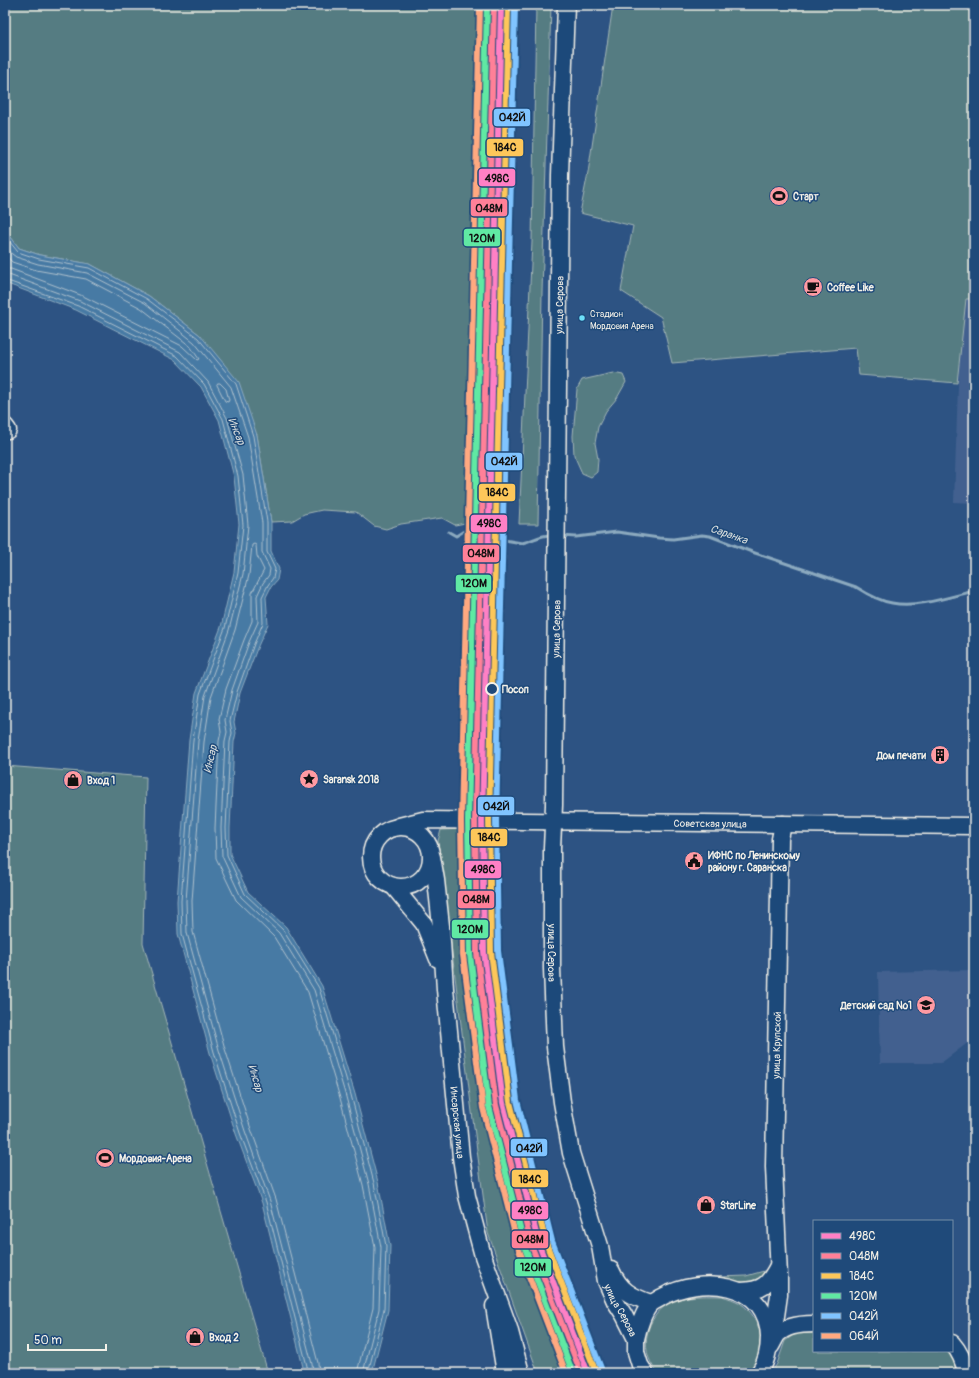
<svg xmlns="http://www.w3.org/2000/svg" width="979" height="1378" viewBox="0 0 979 1378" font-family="Pangolin,sans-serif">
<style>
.built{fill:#42618f}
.green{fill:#557c82;stroke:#a4b6b5}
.water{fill:#477aa4;stroke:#8caabf}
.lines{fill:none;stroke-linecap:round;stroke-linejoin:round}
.shore{stroke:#afc1cd;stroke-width:1}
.stream{stroke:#8caabf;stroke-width:3}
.minor-casing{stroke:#f4f1e8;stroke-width:19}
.minor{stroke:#1f4a7a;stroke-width:16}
.rail-1-casing{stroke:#1f4a7a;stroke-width:9}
.rail-2-casing{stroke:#1f4a7a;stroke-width:9}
.rail-3-casing{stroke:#1f4a7a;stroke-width:9}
.rail-4-casing{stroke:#1f4a7a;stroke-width:9}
.rail-5-casing{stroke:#1f4a7a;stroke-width:9}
.rail-6-casing{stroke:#1f4a7a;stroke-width:9}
.rail-1{stroke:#ff80c5;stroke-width:6}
.rail-2{stroke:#ff8098;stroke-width:6}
.rail-3{stroke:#fdc75a;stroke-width:6}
.rail-4{stroke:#60e9a3;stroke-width:6}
.rail-5{stroke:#80c4ff;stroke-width:6}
.rail-6{stroke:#ffa980;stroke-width:6}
.bus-dot{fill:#6ddff8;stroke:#1f4a7a;stroke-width:1.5}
.stop-dot{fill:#1f4a7a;stroke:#f4f1e8;stroke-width:2}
.labels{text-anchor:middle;stroke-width:3;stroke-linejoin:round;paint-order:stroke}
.bus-label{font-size:9px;fill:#f4f1e8;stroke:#1f4a7a;text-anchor:start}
.poi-label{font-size:10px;font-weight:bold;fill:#f4f1e8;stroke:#1f4a7a;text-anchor:start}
.street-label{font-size:10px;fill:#f4f1e8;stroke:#1f4a7a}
.stop-label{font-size:10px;font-weight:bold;fill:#f4f1e8;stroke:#1f4a7a;text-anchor:start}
.water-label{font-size:11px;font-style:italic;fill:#dadfde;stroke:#1f4a7a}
.line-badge{stroke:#1f4a7a;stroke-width:1.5}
.pale-badge-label{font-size:11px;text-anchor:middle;font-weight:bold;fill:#111}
</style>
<rect width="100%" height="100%" fill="#2d5383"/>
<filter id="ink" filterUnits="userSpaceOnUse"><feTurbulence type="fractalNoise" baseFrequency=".025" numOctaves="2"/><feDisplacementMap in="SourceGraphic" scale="8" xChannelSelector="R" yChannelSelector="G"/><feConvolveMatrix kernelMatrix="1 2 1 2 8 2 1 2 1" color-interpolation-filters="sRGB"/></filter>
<g filter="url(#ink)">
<!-- built -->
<path class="built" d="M498 5H515L502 519H485Z
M961 299 974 300V503L954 502Z
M974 970V1038L941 1063H880L878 972Z"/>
<!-- green -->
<path class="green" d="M5 5H498L485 519 455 525 442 518 401 524 386 529 374 526 356 512 322 510 304 514 292 521 271 522 257 435 200 335 149 296 90 264 40 255 19 248 5 229Z
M536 5H551L542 292 538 524H519L532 242Z
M613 5H974V299H966L957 383 859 375 856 348 672 363 661 317 621 291 633 226 580 213 588 173Z
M613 373 623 375 626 382 617 398 606 411 598 427 595 443 598 459 597 472 591 477 582 473 574 455 573 436 577 389 582 380Z
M5 766 146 777 143 943 268 1373H5Z
M464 829 466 844 485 1076 530 1253 574 1373H538L488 1233 472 1112 438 841 441 830Z
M764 1271H769L765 1280 745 1283 720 1277 746 1276Z
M722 1296C728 1298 735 1300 740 1303 764 1319 768 1353 747 1373H658C635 1348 648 1308 679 1299 693 1295 709 1296 722 1296Z
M814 1333V1351H948L952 1356 957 1373H771L777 1364 785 1341 795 1334Z"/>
<!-- water -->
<path class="water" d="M5 229 19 248 40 255 90 264 149 296 200 335 239 382 257 435 271 522V551L279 569 277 580 271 587 266 597 268 624 258 646 240 693 234 722 236 733 234 742 230 828V854L248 892 286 927 322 986 355 1094 378 1182 390 1246 388 1310 372 1373H304L303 1367 262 1203 236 1134 210 1053 178 934 177 901 189 740 196 693 221 627 234 572 239 524 234 477 219 420 201 387 175 360 76 310 5 283Z"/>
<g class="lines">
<!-- shore -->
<path class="shore" d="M5 236 18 252 39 259 89 268 147 299 198 338 236 384 253 436 267 522V552L275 569 273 578 268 585 262 597 263 623 254 644 237 692 230 721 232 733 230 742 226 828 227 855 245 894 283 930 319 988 351 1095 374 1183 386 1246 384 1309 368 1373
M5 244 12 254 16 257 38 264 87 273 145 303 194 342 231 387 248 437 262 523V552L270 569 269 575 263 583 257 596 258 622 249 642 232 690 225 720 227 732 225 741 221 828 222 856 241 897 279 933 314 990 346 1097 369 1184 381 1247 379 1309 363 1373
M5 254 12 262 36 270 86 279 141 308 190 346 199 359 197 360 182 346 83 296 11 269H5
M5 275H9L80 301 180 352 208 382 227 418 243 475 248 525 243 574 229 630 205 696 198 741 186 901 187 933 219 1050 245 1131 270 1201 312 1364 313 1373
M5 280 78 306 177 356 204 384 223 419 238 476 243 525 238 573 225 628 200 694 193 740 181 901 182 934 214 1052 240 1133 266 1202 307 1366 308 1373
M218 383H220L226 389 229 400 228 402 225 401 217 385Z
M319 1373 318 1363 276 1199 251 1129 225 1049 193 932 192 901 204 742 211 697 235 630 249 575 252 545 254 544 256 545 257 556 264 570 252 593V621L244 640 226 689 219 719 221 732 219 741 215 828 216 858 236 900 274 937 308 992 340 1098 363 1185 375 1247 373 1308 357 1373"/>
<!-- stream -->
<path class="stream" d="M449 532 456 536 464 531 472 532 482 536 522 543C534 541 538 535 551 535
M561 536 576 537 617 532 659 538 673 539 702 535 710 536 752 552 856 587C867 594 879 601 892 603 917 608 949 597 974 591"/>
<!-- minor casing -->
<g class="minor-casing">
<g id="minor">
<path id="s1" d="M566 5 560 175 554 805 552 848V968L555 1047 562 1102 571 1153 600 1246 606 1281 615 1301 624 1315 636 1339V1352L640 1365 645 1373"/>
<path d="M5 426 8 430"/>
<path id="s2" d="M399 826 423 820 974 826"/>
<circle cx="401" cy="857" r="30"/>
<path id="s3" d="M432 857 436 880 441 926 445 989 461 1157 467 1196 483 1256 509 1328 521 1373"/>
<path d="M393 886 424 924 438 959"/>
<path d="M611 1270C620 1290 630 1296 651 1303"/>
<path d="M741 1291C763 1290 768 1285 778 1266"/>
<path d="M494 1306 505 1373"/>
<path d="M636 1339C638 1329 644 1309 652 1303 655 1301 659 1299 662 1297 700 1276 767 1280 769 1336 769 1350 767 1362 759 1373"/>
<path id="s4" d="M769 1343 776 1316 779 1295V1276L774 1167 780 839 783 824"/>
<path d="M952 1343C960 1352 964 1361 966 1373"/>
<path d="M771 1346C773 1343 775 1338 777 1335 786 1325 802 1324 814 1324"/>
</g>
</g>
<!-- minor -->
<use href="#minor" class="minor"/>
<!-- rail-1 casing -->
<g class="rail-1-casing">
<path id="rail-1" d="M501 5 482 821 484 952 503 1103 539 1245 588 1373"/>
</g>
<!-- rail-2 casing -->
<g class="rail-2-casing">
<path id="rail-2" d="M494 5 475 821 477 953 496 1105 532 1247 581 1373"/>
</g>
<!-- rail-3 casing -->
<g class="rail-3-casing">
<path id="rail-3" d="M508 5 489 821 491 952 510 1102 546 1243 595 1370"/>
</g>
<!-- rail-4 casing -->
<g class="rail-4-casing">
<path id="rail-4" d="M487 5 468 821 470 954 489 1106 525 1248 573 1373"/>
</g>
<!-- rail-5 casing -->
<g class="rail-5-casing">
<path id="rail-5" d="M515 5 496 821 498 951 517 1100 552 1241 601 1368"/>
</g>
<!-- rail-6 casing -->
<g class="rail-6-casing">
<path id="rail-6" d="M480 5 461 821 463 955 483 1108 519 1250 566 1373"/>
</g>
<!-- rail-1 -->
<use href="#rail-1" class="rail-1"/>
<!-- rail-2 -->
<use href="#rail-2" class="rail-2"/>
<!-- rail-3 -->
<use href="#rail-3" class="rail-3"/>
<!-- rail-4 -->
<use href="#rail-4" class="rail-4"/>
<!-- rail-5 -->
<use href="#rail-5" class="rail-5"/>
<!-- rail-6 -->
<use href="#rail-6" class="rail-6"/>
</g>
</g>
<!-- icons -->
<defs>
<g id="stadium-disc" transform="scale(1)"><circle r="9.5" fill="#ff9aa2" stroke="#1f4a7a"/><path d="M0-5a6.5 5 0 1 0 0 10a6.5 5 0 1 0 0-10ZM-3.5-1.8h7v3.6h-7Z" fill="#111"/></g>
<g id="cafe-disc" transform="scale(1)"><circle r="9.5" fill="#ff9aa2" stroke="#1f4a7a"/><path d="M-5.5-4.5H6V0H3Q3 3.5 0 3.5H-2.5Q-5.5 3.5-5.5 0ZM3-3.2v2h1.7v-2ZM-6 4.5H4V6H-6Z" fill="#111"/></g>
<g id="building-disc" transform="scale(1)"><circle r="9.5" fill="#ff9aa2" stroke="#1f4a7a"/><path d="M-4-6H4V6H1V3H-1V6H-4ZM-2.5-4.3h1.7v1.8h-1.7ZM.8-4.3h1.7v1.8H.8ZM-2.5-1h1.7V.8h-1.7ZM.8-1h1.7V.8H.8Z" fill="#111"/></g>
<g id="sight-disc" transform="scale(1)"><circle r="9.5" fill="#ff9aa2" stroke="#1f4a7a"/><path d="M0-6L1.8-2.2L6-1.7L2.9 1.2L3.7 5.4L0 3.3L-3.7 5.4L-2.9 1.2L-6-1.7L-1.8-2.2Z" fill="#111"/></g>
<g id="shop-disc" transform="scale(1)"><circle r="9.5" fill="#ff9aa2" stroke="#1f4a7a"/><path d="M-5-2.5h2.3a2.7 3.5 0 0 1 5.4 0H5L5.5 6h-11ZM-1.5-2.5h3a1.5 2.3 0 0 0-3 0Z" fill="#111"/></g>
<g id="civic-disc" transform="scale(1)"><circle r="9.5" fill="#ff9aa2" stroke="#1f4a7a"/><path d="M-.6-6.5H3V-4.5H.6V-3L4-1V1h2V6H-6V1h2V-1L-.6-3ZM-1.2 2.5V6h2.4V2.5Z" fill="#111"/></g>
<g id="school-disc" transform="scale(1)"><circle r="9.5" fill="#ff9aa2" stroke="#1f4a7a"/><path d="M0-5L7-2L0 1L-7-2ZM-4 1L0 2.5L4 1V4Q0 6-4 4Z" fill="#111"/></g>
</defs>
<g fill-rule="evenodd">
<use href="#stadium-disc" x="779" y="196"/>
<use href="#cafe-disc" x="813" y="287"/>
<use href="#building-disc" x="940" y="755"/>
<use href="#sight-disc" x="309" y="779"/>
<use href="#shop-disc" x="73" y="780"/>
<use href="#civic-disc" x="694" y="861"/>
<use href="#school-disc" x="926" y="1005"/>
<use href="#stadium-disc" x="105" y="1158"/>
<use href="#shop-disc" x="706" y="1205"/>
<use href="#shop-disc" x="195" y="1337"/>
</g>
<!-- markers -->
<circle class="bus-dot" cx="582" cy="318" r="3.5"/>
<circle class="stop-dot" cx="492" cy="689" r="6"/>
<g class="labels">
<!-- bus labels -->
<g class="bus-label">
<text x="590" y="317">Стадион<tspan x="590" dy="12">Мордовия Арена</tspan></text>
</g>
<!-- poi labels -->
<g class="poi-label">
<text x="793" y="200">Старт</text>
<text x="827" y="291">Coffee Like</text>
<text x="926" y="759" text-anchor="end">Дом печати</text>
<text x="323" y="783">Saransk 2018</text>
<text x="87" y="784">Вход 1</text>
<text x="708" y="859">ИФНС по Ленинскому<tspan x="708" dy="12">району г. Саранска</tspan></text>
<text x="912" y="1009" text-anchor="end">Детский сад №1</text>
<text x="119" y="1162">Мордовия-Арена</text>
<text x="720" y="1209">StarLine</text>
<text x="209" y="1341">Вход 2</text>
</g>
<!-- street labels -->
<g class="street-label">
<text transform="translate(559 305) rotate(-89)" y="4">улица Серова</text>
<text transform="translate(556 629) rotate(-89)" y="4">улица Серова</text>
<text dy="4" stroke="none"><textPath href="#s2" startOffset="312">Советская улица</textPath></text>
<text dy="4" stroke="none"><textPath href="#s1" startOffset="948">улица Серова</textPath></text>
<text dy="4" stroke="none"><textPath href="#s4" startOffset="299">улица Крупской</textPath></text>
<text dy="4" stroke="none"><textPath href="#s3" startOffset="267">Инсарская улица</textPath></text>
<text dy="4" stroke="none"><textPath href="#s1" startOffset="1315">улица Серова</textPath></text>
</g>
<!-- stop labels -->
<g class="stop-label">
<text x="502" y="693">Посоп</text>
</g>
<!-- water labels -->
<g class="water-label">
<text transform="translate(237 431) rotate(68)" y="4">Инсар</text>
<text transform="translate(729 534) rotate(19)" y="4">Саранка</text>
<text transform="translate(210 759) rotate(-77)" y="4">Инсар</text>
<text transform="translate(256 1078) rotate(74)" y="4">Инсар</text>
</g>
</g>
<g class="line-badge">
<rect x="493" y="108" width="38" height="19" rx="4" fill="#80c4ff"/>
<rect x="486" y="138" width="38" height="19" rx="4" fill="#fdc75a"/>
<rect x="478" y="168" width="38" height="19" rx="4" fill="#ff80c5"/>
<rect x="470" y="198" width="38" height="19" rx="4" fill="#ff8098"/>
<rect x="463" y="228" width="38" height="19" rx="4" fill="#60e9a3"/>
<rect x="485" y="452" width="38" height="19" rx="4" fill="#80c4ff"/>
<rect x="478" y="483" width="38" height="19" rx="4" fill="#fdc75a"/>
<rect x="470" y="514" width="38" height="19" rx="4" fill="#ff80c5"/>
<rect x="462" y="544" width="38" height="19" rx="4" fill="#ff8098"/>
<rect x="455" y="574" width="37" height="19" rx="4" fill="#60e9a3"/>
<rect x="477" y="796" width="38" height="20" rx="4" fill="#80c4ff"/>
<rect x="470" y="828" width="38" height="19" rx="4" fill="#fdc75a"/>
<rect x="464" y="860" width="38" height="19" rx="4" fill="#ff80c5"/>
<rect x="457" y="890" width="38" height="19" rx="4" fill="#ff8098"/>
<rect x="451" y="919" width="38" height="20" rx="4" fill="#60e9a3"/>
<rect x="510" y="1138" width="38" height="19" rx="4" fill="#80c4ff"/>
<rect x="511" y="1169" width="38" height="19" rx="4" fill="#fdc75a"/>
<rect x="511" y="1201" width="38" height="19" rx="4" fill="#ff80c5"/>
<rect x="511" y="1230" width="38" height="19" rx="4" fill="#ff8098"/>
<rect x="514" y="1258" width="38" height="19" rx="4" fill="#60e9a3"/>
</g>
<g class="pale-badge-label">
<text x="512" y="121">042Й</text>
<text x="505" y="151">184С</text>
<text x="497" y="182">498С</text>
<text x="489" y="212">048М</text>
<text x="482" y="242">120М</text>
<text x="504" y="465">042Й</text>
<text x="497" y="496">184С</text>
<text x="489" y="527">498С</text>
<text x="481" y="557">048М</text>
<text x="474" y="587">120М</text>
<text x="496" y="810">042Й</text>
<text x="489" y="841">184С</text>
<text x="483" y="873">498С</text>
<text x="476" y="903">048М</text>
<text x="470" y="933">120М</text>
<text x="529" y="1152">042Й</text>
<text x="530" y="1183">184С</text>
<text x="530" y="1214">498С</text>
<text x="530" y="1243">048М</text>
<text x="533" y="1271">120М</text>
</g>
<!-- margin -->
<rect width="979" height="1378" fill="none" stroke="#1f4a7a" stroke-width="20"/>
<rect x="10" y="10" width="959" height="1358" fill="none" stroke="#f4f1e8" stroke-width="1.5" filter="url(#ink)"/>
<!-- legend -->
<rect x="813" y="1220" width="140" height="132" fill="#1f4a7a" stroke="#748da6"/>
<rect x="821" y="1233" width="20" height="6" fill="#ff80c5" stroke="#748da6"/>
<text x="849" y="1240" font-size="12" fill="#f4f1e8">498С</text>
<rect x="821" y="1253" width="20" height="6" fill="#ff8098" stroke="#748da6"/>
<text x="849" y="1260" font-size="12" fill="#f4f1e8">048М</text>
<rect x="821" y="1273" width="20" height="6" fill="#fdc75a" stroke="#748da6"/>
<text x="849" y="1280" font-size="12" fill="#f4f1e8">184С</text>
<rect x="821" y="1293" width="20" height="6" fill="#60e9a3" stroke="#748da6"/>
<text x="849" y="1300" font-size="12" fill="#f4f1e8">120М</text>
<rect x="821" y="1313" width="20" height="6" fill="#80c4ff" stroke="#748da6"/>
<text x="849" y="1320" font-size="12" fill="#f4f1e8">042Й</text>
<rect x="821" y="1333" width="20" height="6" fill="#ffa980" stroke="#748da6"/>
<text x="849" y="1340" font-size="12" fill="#f4f1e8">064Й</text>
<!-- scale -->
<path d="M28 1344v6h78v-6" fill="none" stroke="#f4f1e8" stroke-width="2"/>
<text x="34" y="1344" font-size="12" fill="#f4f1e8" stroke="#1f4a7a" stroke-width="3" paint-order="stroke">50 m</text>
</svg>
